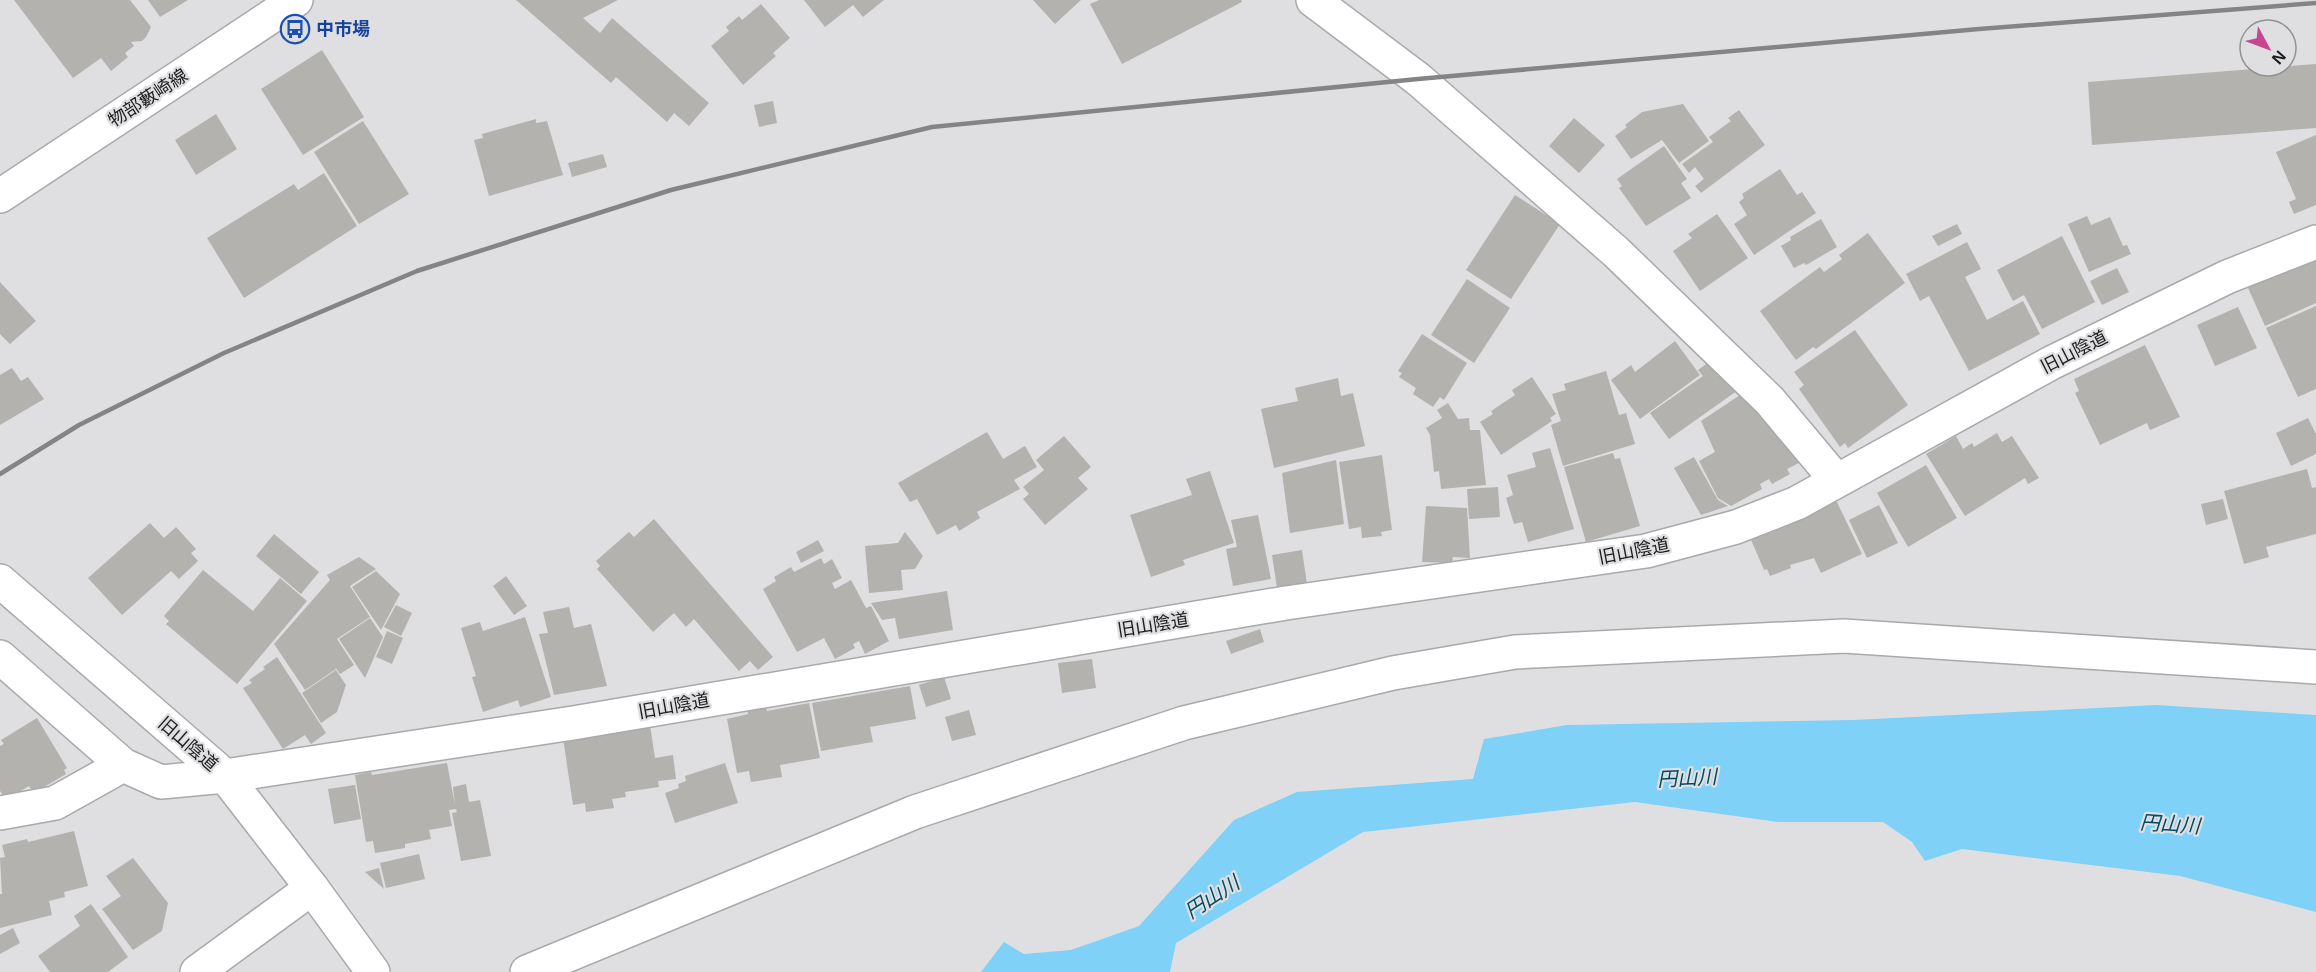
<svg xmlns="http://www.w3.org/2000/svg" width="2316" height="972" viewBox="0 0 2316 972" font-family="Arial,'Noto Sans JP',sans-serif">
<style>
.water{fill:#7fd1f7}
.building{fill:#b4b2af}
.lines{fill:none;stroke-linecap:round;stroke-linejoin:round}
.minor-casing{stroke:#a8a9ab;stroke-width:36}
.tertiary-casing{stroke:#a8a9ab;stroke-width:36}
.secondary-casing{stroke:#a8a9ab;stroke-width:36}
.minor{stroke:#fff;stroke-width:33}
.tertiary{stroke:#fff;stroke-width:33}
.secondary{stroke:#fff;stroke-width:33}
.rail{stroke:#848486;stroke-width:4.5}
.labels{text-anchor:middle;stroke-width:4.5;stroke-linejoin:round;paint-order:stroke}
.transit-label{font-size:18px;font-weight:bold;fill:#164399;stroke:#dfdfe2;text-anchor:start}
.street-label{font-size:18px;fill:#1a1b1c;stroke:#dfdfe2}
.water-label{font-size:20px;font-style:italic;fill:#004a63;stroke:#dfdfe2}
</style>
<rect width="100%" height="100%" fill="#dfdfe2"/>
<!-- water -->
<path class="water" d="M2156 705 2316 715V912L2180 876 1962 849 1925 861 1912 842 1883 822H1778L1635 802 1363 832 1176 943 1170 972H981L1004 942 1024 954 1071 950 1139 926 1234 820 1297 792 1473 779 1484 739 1567 725 1854 720Z"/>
<!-- building -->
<path class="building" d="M14 0H130L151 27 146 37 142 41 131 42 134 46 125 53 128 57 111 71 101 58 73 78Z
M148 0H188L160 17Z
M516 0H618L583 18 600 33 612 18 709 103 689 126 674 113 667 122 616 77 611 83Z
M804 0H884L863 17 853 5 825 27Z
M1033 0H1081L1055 24Z
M1099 0H1241L1242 2 1122 64 1090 4Z
M761 4 790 38 773 53 776 56 743 85 711 46 729 31 726 27 739 16 742 20Z
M322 50 364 117 303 155 261 89Z
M2316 64V128L2092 145 2088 82Z
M773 101 777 123 759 127 754 105Z
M1683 104 1709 141 1679 163 1662 140 1631 159 1615 136 1627 127 1625 125 1642 112Z
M1739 110 1765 145 1701 193 1695 186 1704 179 1695 167 1689 173 1682 164 1713 142 1709 137 1731 121 1728 118Z
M216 114 237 149 196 175 175 140Z
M1574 118 1605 145 1579 173 1549 146Z
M536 119V123L547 121 563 175 489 196 474 140 483 138 482 134Z
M363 121 409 194 359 224 314 152Z
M2316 135V205L2294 214 2289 202 2296 199 2276 152Z
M1664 146 1687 179 1681 183 1691 198 1646 226 1619 188 1622 186 1617 179Z
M603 154 607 167 572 177 568 163Z
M1780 169 1797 195 1802 192 1816 213 1754 255 1734 224 1747 215 1739 202 1744 198 1742 194Z
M324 173 357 226 244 298 207 238 294 184 298 190Z
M1515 195 1560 224 1511 299 1466 270Z
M1717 214 1748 258 1700 291 1673 251 1692 238 1688 234Z
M2087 216 2091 225 2110 217 2123 246 2127 245 2131 254 2089 272 2068 224Z
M1821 219 1837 247 1806 265 1804 263 1794 268 1781 246 1791 240 1790 237Z
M1957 224 1962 234 1938 246 1932 236Z
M1868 233 1905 283 1816 349 1813 347 1796 360 1760 311 1820 267 1824 272 1842 259 1839 255Z
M2062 236 2095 302 2042 329 2024 295 2013 301 1997 270Z
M1967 242 1981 269 1965 277 1987 320 2023 301 2040 334 1969 371 1929 296 1920 301 1906 274Z
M2311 248 2316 260V303L2265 326 2244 279Z
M2117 268 2129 292 2102 305 2090 281Z
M1467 279 1510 308 1474 363 1431 335Z
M0 282 36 321 10 344 0 334Z
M2316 306V389L2298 397 2266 328Z
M2238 307 2257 348 2215 366 2197 325Z
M1855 330 1908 405 1848 448 1845 443 1840 447 1799 389 1804 385 1794 372Z
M1422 334 1467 363 1444 400 1440 397 1433 407 1413 394 1416 388 1399 377 1402 373 1398 371Z
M1675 341 1700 375 1640 419 1611 380 1631 365 1635 372Z
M2145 345 2180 417 2150 430 2147 423 2100 445 2075 393 2079 391 2074 379Z
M1709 362 1718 376 1727 370 1741 388 1669 439 1650 413 1703 376 1698 370Z
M12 368 21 381 28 377 44 399 0 425V375Z
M1606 371 1619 415 1626 413 1635 444 1563 466 1551 425 1561 421 1552 394 1566 390 1564 384Z
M1532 377 1556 414 1550 418 1552 421 1501 455 1480 422 1493 414 1491 411 1515 395 1512 390Z
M1338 378 1341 396 1353 393 1365 446 1274 468 1261 409 1298 401 1295 388Z
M1752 387 1803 461 1787 469 1790 474 1772 484 1769 479 1760 484 1762 489 1731 506 1718 498 1699 461 1715 452 1701 421Z
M1448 403 1458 419 1469 418 1470 430H1480L1486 485 1441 489 1439 471 1434 472 1430 435 1426 428 1442 418 1437 410Z
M2308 418 2316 434V454L2291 466 2276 433Z
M987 432 1003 459 1025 446 1037 467 1014 480 1020 489 977 512 980 518 959 531 956 525 937 535 917 499 910 502 898 483Z
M1997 433 2002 442 2012 436 2039 478 2028 484 2025 478 1965 516 1926 454 1956 436 1963 449 1972 443 1974 447Z
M1064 436 1091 467 1078 478 1088 489 1045 525 1023 499 1029 494 1023 487 1044 470 1036 460Z
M1550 448 1574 529 1528 542 1522 522 1514 524 1506 498 1513 495 1507 475 1536 467 1532 453Z
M1613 453 1615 459 1620 458 1640 526 1586 542 1564 467Z
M1382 455 1392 530 1381 532 1382 536 1362 538 1361 527 1349 529 1339 462Z
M1694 457 1718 500 1728 506 1701 515 1674 468Z
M1336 460 1344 524 1290 533 1282 473Z
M1926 465 1957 518 1908 547 1877 493Z
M2307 469 2312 488 2316 487V534L2266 547 2269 557 2244 564 2224 491Z
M1210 471 1234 543 1183 560 1185 565 1151 577 1130 515 1192 495 1186 479Z
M1498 487 1500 517 1469 519 1467 489Z
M1835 498 1862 554 1821 573 1814 558 1790 565 1791 568 1770 576 1767 569 1764 570 1749 535Z
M2223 499 2228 519 2206 525 2201 504Z
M1879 505 1898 543 1867 558 1849 520Z
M1426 506 1467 508 1470 558 1453 557 1452 563 1422 562Z
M1258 515 1271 579 1233 586 1226 549 1237 547 1231 520Z
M654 519 773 657 758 670 750 661 739 671 694 619 686 627 674 613 653 632 597 569 600 566 596 561 629 532 634 537Z
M150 523 164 538 176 527 196 549 191 553 198 561 179 579 171 571 122 615 88 578Z
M905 532 923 556 915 569 901 570 903 590 869 593 865 546 898 543Z
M274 534 319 572 301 594 256 556Z
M818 540 824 551 801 563 796 552Z
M1302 550 1307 584 1277 588 1272 555Z
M359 557 376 569 350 586 370 617 337 639 354 665 340 674 335 667 336 669 305 690 274 644 330 580 327 575Z
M821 558 824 564 832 559 842 578 832 583 835 589 851 580 866 608 871 606 889 641 865 654 859 641 853 644 855 648 835 659 824 638 797 652 763 589 776 581 774 577 791 567 794 572Z
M203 570 253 611 280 578 307 601 237 684 166 624 169 621 164 616Z
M376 571 400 594 381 630 352 587Z
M506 576 527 606 514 615 493 586Z
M947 591 953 630 899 639 895 618 882 620 871 603Z
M396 605 412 613 401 636 384 627Z
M569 607 574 628 591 624 607 686 554 695 539 634 548 633 543 612Z
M525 617 551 697 520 707 518 700 483 712 472 677 476 676 461 628 480 622 483 631Z
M370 618 383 637 365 678 339 639Z
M1260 629 1264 642 1231 654 1226 641Z
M387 631 403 638 392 664 376 657Z
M277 657 326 733 311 744 305 735 283 749 243 688 252 683 249 680 265 669 263 667Z
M1092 659 1096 688 1062 693 1058 663Z
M336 670 346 685 337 712 321 723 302 693Z
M944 677 951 699 926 707 919 685Z
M910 686 916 719 870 727 873 742 821 751 812 703Z
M809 703 820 758 780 765 782 777 751 782 749 771 737 773 727 719 748 714 747 707 765 704 767 711Z
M969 710 976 735 952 741 945 717Z
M37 718 67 768 64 770 66 774 34 793 29 786 11 797 5 798 0 791V746L4 744 1 740Z
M650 725 655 758 673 755 676 779 658 781 659 787 625 792 626 797 612 799 614 808 586 812 585 803 573 805 563 738Z
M447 763 455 805 453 787 466 784 469 802 480 800 491 856 461 861 452 813 457 812 456 809 449 810 452 826 429 830 431 839 405 844V848L375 853 373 841 366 842 355 775 371 772 372 775Z
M725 763 738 803 675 823 665 793 679 788 678 784 686 781 685 776Z
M355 785 361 819 334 824 328 789Z
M74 831 88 886 64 892 65 897 49 901 52 915 0 928V894H2L0 858 5 857 2 845 27 839 28 842Z
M419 854 425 879 386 888 380 863Z
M133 858 168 903 162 931 133 950 102 909 121 896 106 876Z
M379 868 384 889 365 872Z
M91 904 128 957 108 972H50L38 956 80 926 74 916Z
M13 928 20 943 0 954V935Z"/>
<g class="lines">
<!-- minor casing -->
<g class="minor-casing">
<path id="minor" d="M1313 0 1418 79 1616 252 1770 401 1837 481
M0 581 225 776 312 888
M0 657 123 765
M0 813 55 803 123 765 161 782 225 776 573 723 1286 603 1646 551 1736 527 1797 503 2051 363 2227 277 2316 242
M527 972 915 812 1184 723 1393 673 1515 652 1844 636 2316 667"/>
</g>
<!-- tertiary casing -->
<g class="tertiary-casing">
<path id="tertiary" d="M197 972 312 888 373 972"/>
</g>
<!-- secondary casing -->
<g class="secondary-casing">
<path id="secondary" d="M0 196 296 0"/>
</g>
<!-- minor -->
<use href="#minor" class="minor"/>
<!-- tertiary -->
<use href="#tertiary" class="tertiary"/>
<!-- secondary -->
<use href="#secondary" class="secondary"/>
<!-- rail -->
<path class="rail" d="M0 474 79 425 224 353 417 271 671 190 932 127 1418 79 1979 29 2316 3"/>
</g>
<!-- icons -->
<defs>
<g id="bus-ring" transform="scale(1.5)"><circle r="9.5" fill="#dfdfe2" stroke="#1a4fb4" stroke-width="1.5"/><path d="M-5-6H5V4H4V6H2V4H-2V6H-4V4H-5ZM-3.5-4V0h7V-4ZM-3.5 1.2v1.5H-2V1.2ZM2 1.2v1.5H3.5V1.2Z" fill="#1a4fb4"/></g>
</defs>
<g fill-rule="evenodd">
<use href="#bus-ring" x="295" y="29"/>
</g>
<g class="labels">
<!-- transit labels -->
<g class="transit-label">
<text x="316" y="35">中市場</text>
</g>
<!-- street labels -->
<g class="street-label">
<text transform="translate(148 98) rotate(-33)" y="6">物部藪崎線</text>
<text transform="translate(2074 352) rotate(-27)" y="6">旧山陰道</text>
<text transform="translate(1634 551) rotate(-11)" y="6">旧山陰道</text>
<text transform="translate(1153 625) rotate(-9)" y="6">旧山陰道</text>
<text transform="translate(674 706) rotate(-10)" y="6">旧山陰道</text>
<text transform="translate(188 744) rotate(41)" y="6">旧山陰道</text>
</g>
<!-- water labels -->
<g class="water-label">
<text transform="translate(1687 778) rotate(-3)" y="7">円山川</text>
<text transform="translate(2170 824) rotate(4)" y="7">円山川</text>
<text transform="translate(1212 897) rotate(-33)" y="7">円山川</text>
</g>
</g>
<!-- north arrow -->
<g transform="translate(2268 48) rotate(131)"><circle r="28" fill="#dfdfe2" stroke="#909193" stroke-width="1.5"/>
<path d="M0-4.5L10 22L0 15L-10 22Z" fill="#c64690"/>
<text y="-9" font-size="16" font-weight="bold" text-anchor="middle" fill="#1a1b1c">N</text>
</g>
</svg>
